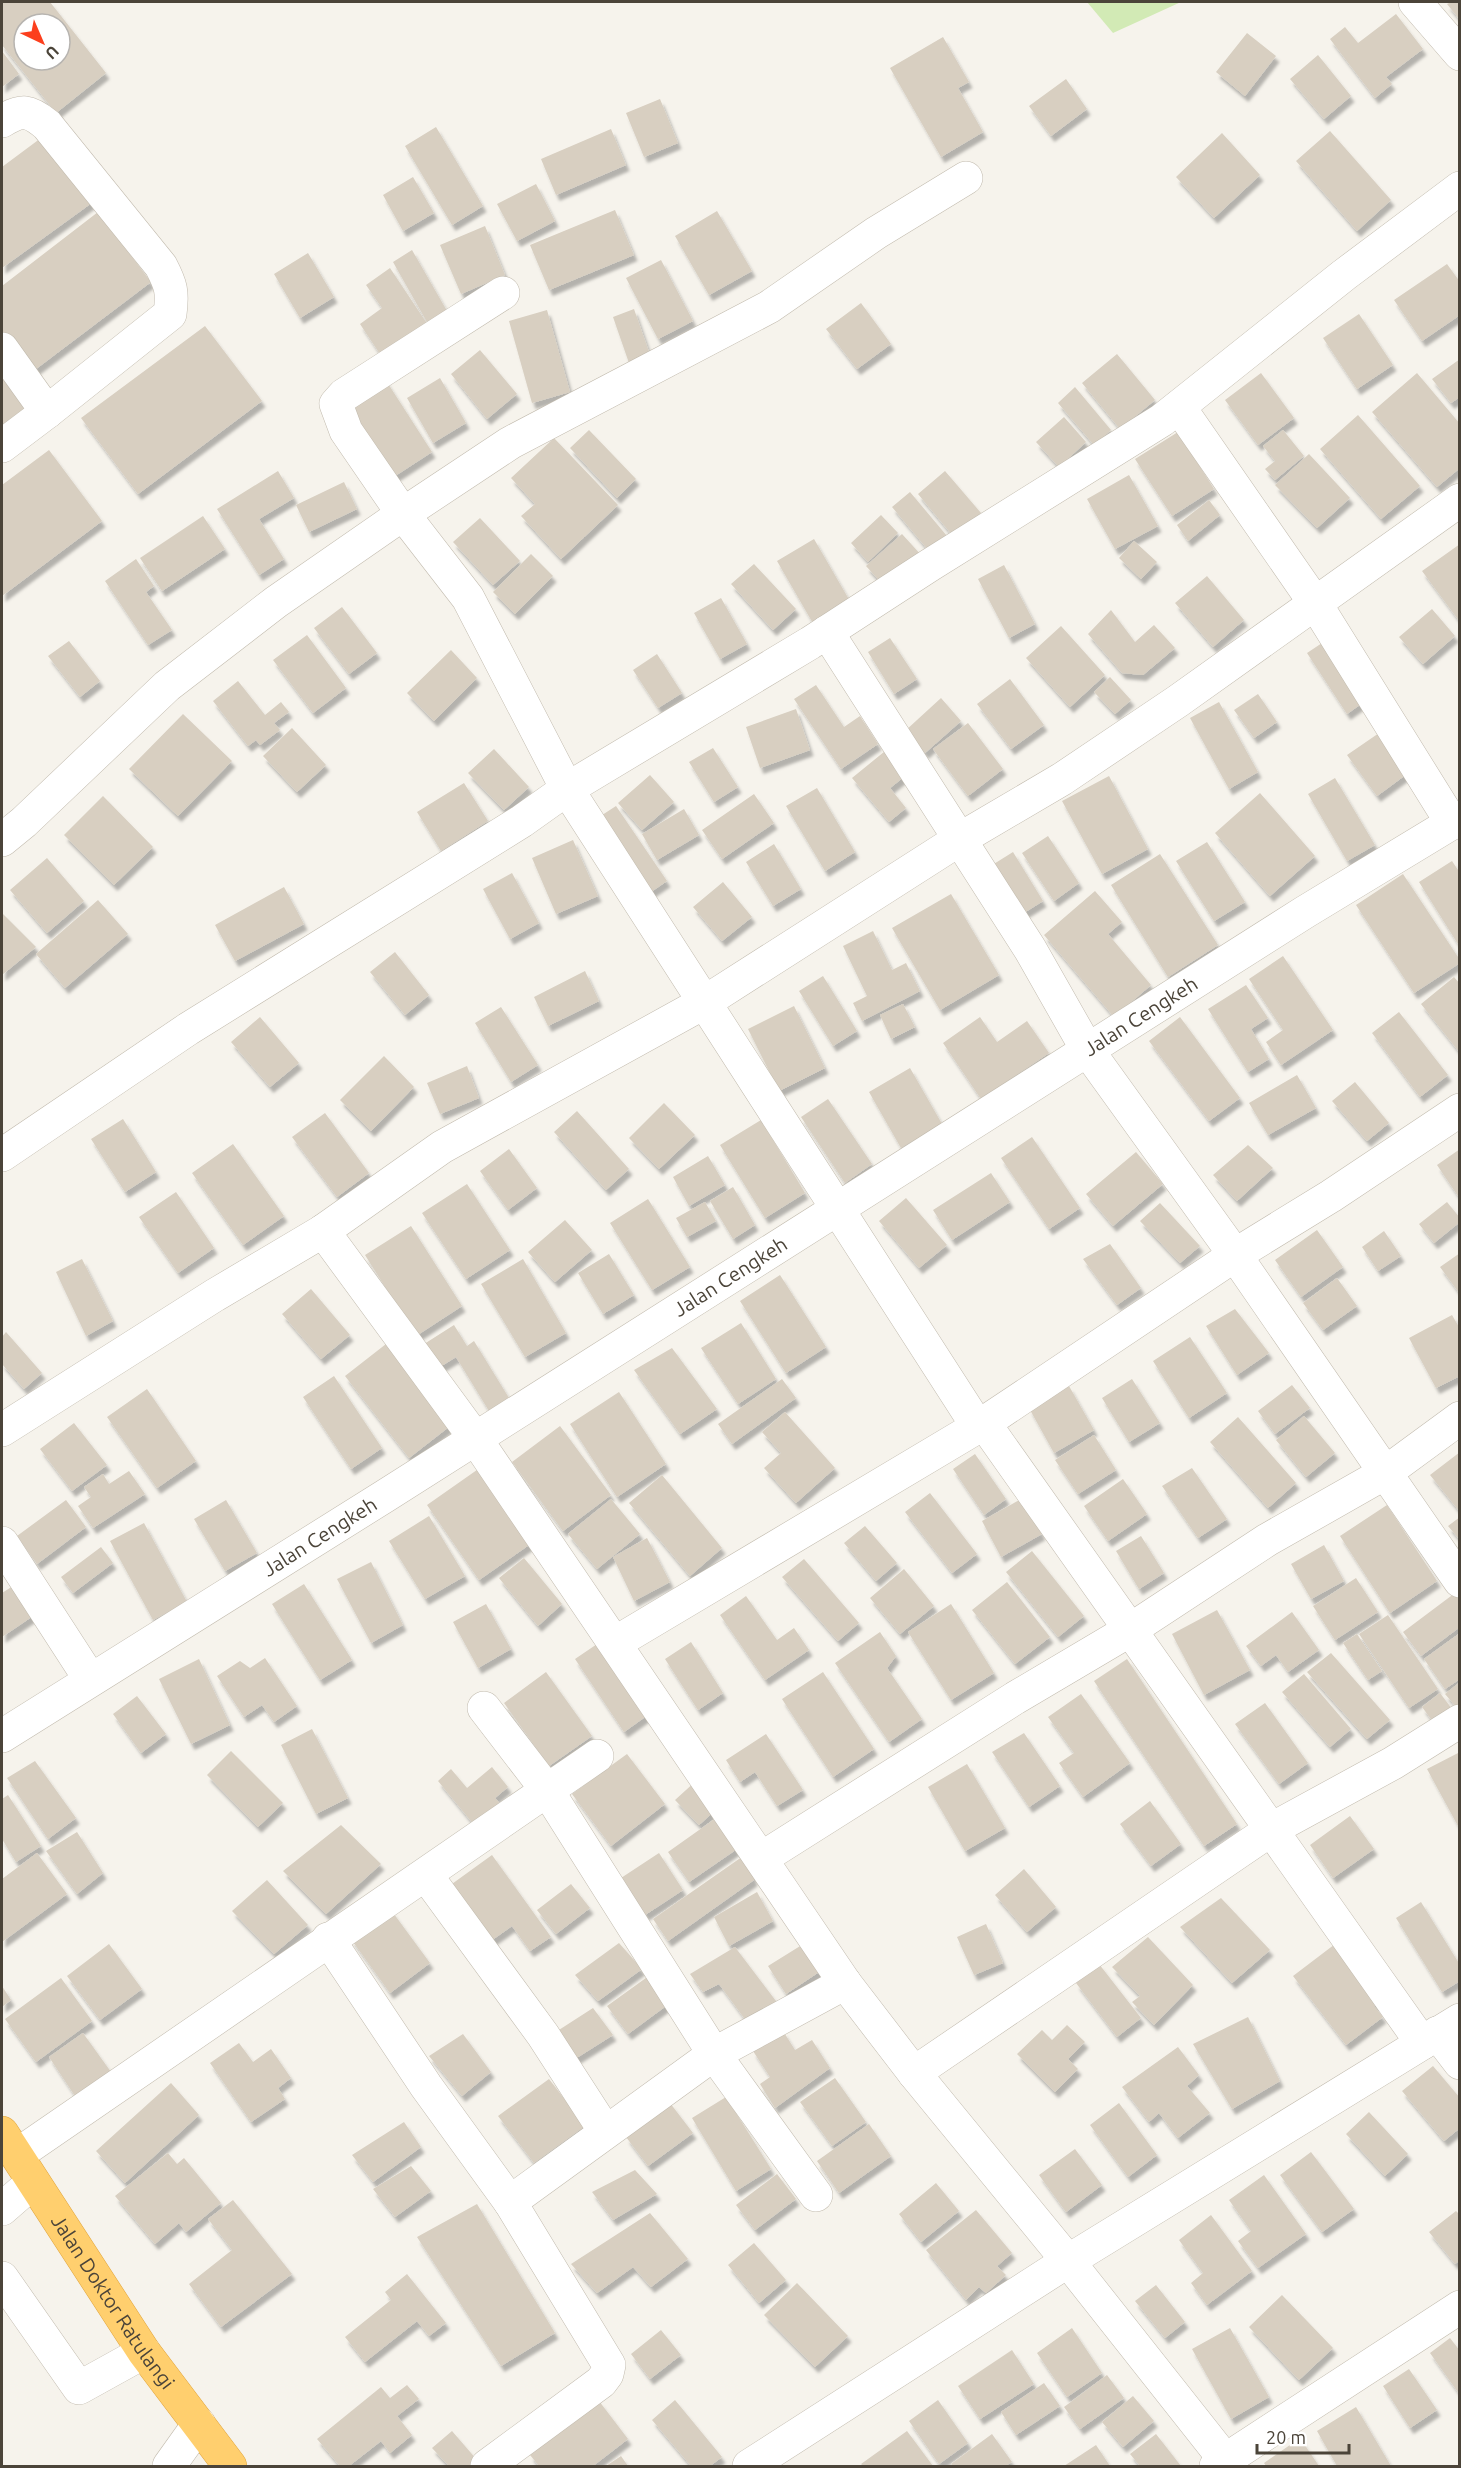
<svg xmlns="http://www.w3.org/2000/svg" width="1461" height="2468" viewBox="0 0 1461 2468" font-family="Ubuntu,sans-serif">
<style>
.green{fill:#d2eab5}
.building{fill:#d8cfc1;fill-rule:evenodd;filter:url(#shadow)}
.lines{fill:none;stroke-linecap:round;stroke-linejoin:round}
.minor-casing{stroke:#c2bbae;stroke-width:34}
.highway-casing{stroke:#e0a43c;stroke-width:34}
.minor{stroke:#fff;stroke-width:33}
.highway{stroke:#ffcf6e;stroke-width:33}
.labels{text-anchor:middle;stroke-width:6;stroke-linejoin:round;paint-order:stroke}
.street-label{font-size:20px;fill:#4b4439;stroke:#fff}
</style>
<defs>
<filter id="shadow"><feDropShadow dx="3.5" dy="6" stdDeviation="1.5" flood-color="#0004"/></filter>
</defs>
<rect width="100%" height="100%" fill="#f6f3ec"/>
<!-- green -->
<path class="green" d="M1087 2H1181L1113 33Z"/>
<!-- building -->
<path class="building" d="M2 2H50L106 73 56 113 2 45ZM24 24H60V60H24Z
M1451 2H1460V20L1447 4Z
M1396 14 1423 49 1386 77 1392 84 1375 98 1330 39 1345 27 1358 43Z
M1247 33 1276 56 1245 96 1216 72Z
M943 37 969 82 958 88 983 132 941 157 890 68Z
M2 51 19 74 2 87Z
M1318 55 1351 96 1324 119 1290 79Z
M1066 79 1087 109 1051 136 1029 106Z
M660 99 678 143 644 157 626 113Z
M436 127 483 206 452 225 405 146Z
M611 129 626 165 556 195 541 159Z
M1330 131 1391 200 1357 231 1296 161Z
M1222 133 1260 175 1214 218 1176 177Z
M45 135 93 202 2 268V167Z
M413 177 434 213 403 231 383 195Z
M536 184 555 221 517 241 497 204Z
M615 210 634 255 549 290 530 245Z
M717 211 752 271 709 295 675 236Z
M98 212 151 282 32 372 2 331V286Z
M485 226 505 275 461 294 440 245Z
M412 250 447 311 427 322 393 262Z
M308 253 334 297 300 318 274 274Z
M661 260 693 321 658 339 626 278Z
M1447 264 1460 282V315L1422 341 1394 300Z
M390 268 428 325 382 357 360 324 382 308 366 285Z
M861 303 891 344 857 369 826 329Z
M634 309 650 355 629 363 613 317Z
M547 310 570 392 532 403 509 321Z
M1359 314 1393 365 1357 389 1323 338Z
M205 326 262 401 138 494 81 418Z
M480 350 517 394 487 419 451 374Z
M1117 354 1155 400 1120 429 1082 383Z
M1460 359V397L1451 403 1432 379Z
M1261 373 1294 418 1258 445 1225 400Z
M1417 373 1460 424V468L1437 487 1372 412Z
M2 377 25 410 2 426Z
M440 378 466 423 433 443 407 398Z
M385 379 432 452 392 478 346 404Z
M1075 387 1111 430 1094 445 1058 403Z
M1358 415 1420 486 1381 519 1320 449Z
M1064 417 1086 442 1059 467 1036 442Z
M589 430 636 479 617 498 570 448Z
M1283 430 1304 456 1275 480 1265 469 1275 461 1263 446Z
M1178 432 1214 489 1172 516 1135 459Z
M554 438 618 505 561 559 521 516 535 504 511 478Z
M49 450 102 521 2 596V485Z
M1309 454 1350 498 1317 528 1275 485Z
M278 471 294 498 259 519 284 559 259 575 217 509Z
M945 471 981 513 953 536 918 494Z
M1129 475 1158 526 1115 549 1087 499Z
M344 482 357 509 309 532 296 505Z
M910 492 947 536 929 551 892 507Z
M1209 500 1220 515 1188 541 1177 525Z
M881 515 898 533 868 562 851 543Z
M203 516 225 549 162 591 140 558Z
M480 518 520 561 493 585 453 542Z
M902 534 922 556 886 588 866 566Z
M814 539 851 603 814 625 777 561Z
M1134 541 1157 562 1141 579 1119 558Z
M1460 544V622L1422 571Z
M531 554 553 576 515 614 493 592Z
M136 559 154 586 146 592 172 630 148 645 105 581Z
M754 564 796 609 773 630 731 584Z
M1004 565 1035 624 1009 638 978 579Z
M1207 576 1244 620 1213 647 1175 603Z
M721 598 747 644 720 659 694 613Z
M342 607 377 653 349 674 314 628Z
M1432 609 1455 636 1423 664 1399 637Z
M1111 610 1135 642 1154 625 1175 648 1143 675 1122 673 1088 634Z
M1061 626 1105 675 1070 707 1026 658Z
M307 635 346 688 313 713 273 660Z
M890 638 917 679 894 694 868 652Z
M1328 639 1368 699 1347 714 1307 653Z
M69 641 100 681 80 697 48 656Z
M451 650 477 678 434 721 407 693Z
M657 654 682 693 658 708 633 670Z
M1110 677 1131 700 1115 714 1094 692Z
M1010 679 1044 725 1011 749 977 704Z
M238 681 265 715 281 702 289 712 274 723 280 730 260 745 256 740 248 746 213 701Z
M816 685 844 727 860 716 878 744 841 769 794 699Z
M1258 694 1277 722 1254 738 1234 710Z
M941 698 961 721 925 753 905 731Z
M1219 702 1258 772 1229 789 1190 718Z
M796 709 810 750 760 768 746 727Z
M183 714 232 761 178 816 129 769Z
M968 723 1003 769 968 796 933 749Z
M292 728 326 765 297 792 263 756Z
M1382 731 1411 771 1377 796 1347 755Z
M890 747 910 772 890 788 906 808 889 822 852 778Z
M713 748 738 787 714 802 689 762Z
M494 749 529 787 504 810 468 773Z
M650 775 674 802 642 830 618 803Z
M1109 776 1148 849 1102 874 1062 801Z
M1335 778 1375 845 1347 861 1308 794Z
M464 783 488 821 441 851 417 812Z
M817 788 855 852 825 871 786 806Z
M1260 793 1315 856 1270 896 1215 833Z
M754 794 774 823 722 859 702 830Z
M103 796 153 847 114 885 64 835Z
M616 806 667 881 648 894 596 819Z
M684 809 699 835 657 860 642 834Z
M1048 836 1079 883 1054 901 1022 853Z
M573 840 598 896 556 914 532 858Z
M1207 842 1245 902 1214 921 1176 861Z
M774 844 801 889 773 906 746 862Z
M1013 852 1043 901 1019 916 989 867Z
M1160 854 1218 945 1168 977 1111 885Z
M47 858 84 901 47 933 10 890Z
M1452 861 1460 873V943L1458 944 1419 882Z
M512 873 539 923 510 939 483 889Z
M1403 874 1460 960V963L1414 993 1356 905Z
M723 882 752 917 722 941 693 907Z
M284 887 304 924 235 961 215 925Z
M1095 891 1122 922 1108 934 1151 985 1114 1017 1044 935Z
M951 894 999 975 940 1010 892 928Z
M98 900 128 934 65 988 36 954Z
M2 913 36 947 2 975Z
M873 931 892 970 906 963 920 991 862 1021 853 1003 867 996 843 946Z
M395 952 429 995 405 1015 370 972Z
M1283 956 1333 1030 1281 1065 1266 1042 1283 1030 1249 979Z
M585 971 599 1001 548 1026 534 997Z
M823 976 857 1031 833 1046 799 991Z
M1454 977 1460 984V1053L1421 1004Z
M1246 985 1268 1018 1251 1029 1269 1059 1248 1072 1208 1009Z
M903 1004 915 1027 891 1039 880 1015Z
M794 1006 825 1068 779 1091 748 1029Z
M501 1007 538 1065 511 1082 475 1023Z
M1399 1012 1448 1075 1420 1097 1372 1033Z
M260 1017 299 1063 270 1087 231 1042Z
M980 1017 997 1042 1027 1021 1049 1053 981 1099 943 1043Z
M1180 1017 1240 1098 1209 1121 1149 1041Z
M384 1056 414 1087 371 1131 340 1100Z
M467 1066 479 1098 440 1114 427 1083Z
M910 1068 942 1124 901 1148 869 1092Z
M1297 1075 1316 1108 1268 1135 1249 1103Z
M1355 1082 1389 1123 1367 1141 1332 1101Z
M828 1099 872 1164 845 1183 801 1117Z
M664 1103 695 1135 659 1169 629 1138Z
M577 1111 629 1169 606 1190 554 1132Z
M325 1113 369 1173 337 1197 292 1137Z
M123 1119 156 1172 125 1192 91 1139Z
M761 1120 805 1193 765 1218 720 1145Z
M1032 1137 1080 1208 1049 1229 1001 1158Z
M233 1144 284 1216 243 1245 192 1173Z
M1248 1145 1273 1168 1237 1201 1213 1175Z
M509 1149 537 1188 508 1210 480 1171Z
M1460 1149V1199L1437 1165Z
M1136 1152 1163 1184 1113 1226 1086 1194Z
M708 1156 725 1185 689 1206 673 1177Z
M991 1173 1010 1202 952 1240 933 1210Z
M467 1184 510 1250 466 1279 422 1213Z
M733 1187 755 1225 733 1239 710 1201Z
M176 1192 214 1248 178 1273 139 1217Z
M906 1198 947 1245 919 1268 879 1221Z
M648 1199 690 1267 652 1290 610 1223Z
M705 1202 716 1221 687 1237 676 1218Z
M1447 1202 1460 1218V1222L1434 1243 1419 1224Z
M1160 1203 1200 1246 1180 1263 1140 1221Z
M565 1220 592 1250 555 1282 528 1252Z
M411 1226 462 1306 416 1336 365 1255Z
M1317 1230 1343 1267 1301 1297 1275 1260Z
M1384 1231 1401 1256 1378 1271 1362 1247Z
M1110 1244 1141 1288 1117 1305 1083 1259Z
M1460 1253V1294L1440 1267Z
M609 1254 634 1295 603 1314 578 1273Z
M82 1259 113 1321 86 1336 56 1272Z
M523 1259 566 1333 525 1357 481 1284Z
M780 1275 826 1347 786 1373 740 1301Z
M1337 1278 1357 1306 1323 1330 1303 1303Z
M311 1289 350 1335 321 1359 282 1314Z
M1235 1309 1269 1353 1237 1375 1206 1326Z
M1452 1315 1460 1329V1376L1436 1388 1409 1338Z
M741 1323 776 1379 738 1404 701 1348Z
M454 1325 467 1346 474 1341 509 1398 489 1411 456 1357 435 1370 421 1346Z
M6 1332 42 1373 24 1389 2 1364V1337Z
M1190 1337 1227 1393 1189 1418 1153 1361Z
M386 1344 450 1426 409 1458 345 1376Z
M672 1348 717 1409 680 1434 634 1370Z
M334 1376 382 1448 351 1469 303 1397Z
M782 1379 796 1398 732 1444 718 1424Z
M1132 1379 1160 1423 1129 1442 1102 1398Z
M1292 1385 1310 1408 1275 1434 1258 1411Z
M1069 1386 1094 1430 1054 1453 1029 1408Z
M147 1389 196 1461 157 1488 107 1417Z
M619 1392 666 1464 617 1497 570 1424Z
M785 1412 835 1468 796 1503 764 1468 781 1453 762 1432Z
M1304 1416 1335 1453 1306 1477 1276 1440Z
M1238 1417 1296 1483 1268 1508 1210 1442Z
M74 1423 107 1465 72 1491 40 1449Z
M560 1426 611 1495 563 1531 512 1462Z
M1094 1435 1116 1470 1078 1494 1055 1460Z
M1460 1452V1512L1430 1475Z
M975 1454 1006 1499 984 1515 953 1469Z
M484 1465 536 1540 479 1580 427 1505Z
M1192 1468 1227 1519 1198 1538 1162 1486Z
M129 1471 145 1494 93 1528 78 1506 91 1497 84 1487 103 1474 109 1484Z
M662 1475 722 1548 690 1576 629 1503Z
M1123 1479 1147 1514 1108 1541 1084 1506Z
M930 1493 977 1554 952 1573 905 1512Z
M1023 1498 1042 1534 1001 1557 982 1521Z
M611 1499 640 1534 597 1569 568 1534Z
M66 1500 86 1527 37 1564 17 1536Z
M226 1500 257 1553 225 1571 194 1519Z
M1387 1505 1437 1581 1390 1613 1340 1536Z
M429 1516 465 1576 425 1599 389 1541Z
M1460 1517V1540L1448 1526Z
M144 1523 187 1602 153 1620 110 1541Z
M865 1526 897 1563 876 1581 844 1543Z
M1141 1536 1164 1573 1139 1589 1116 1551Z
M647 1538 670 1582 634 1601 613 1557Z
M1324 1545 1344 1581 1311 1599 1291 1564Z
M101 1547 113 1563 73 1593 61 1577Z
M1032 1551 1084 1616 1058 1637 1006 1572Z
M524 1558 562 1604 538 1626 499 1578Z
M804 1559 859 1623 838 1641 782 1577Z
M371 1562 403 1625 371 1643 337 1579Z
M904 1569 934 1606 900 1634 870 1598Z
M1356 1578 1378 1612 1335 1640 1313 1606Z
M1007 1582 1050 1637 1015 1664 972 1610Z
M304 1584 352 1660 320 1680 272 1604Z
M13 1586 33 1616 2 1637V1593Z
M1455 1593 1460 1599V1627L1421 1656 1403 1632Z
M746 1596 777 1640 794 1628 809 1650 765 1680 720 1615Z
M486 1604 511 1649 478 1668 453 1622Z
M951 1604 994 1673 951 1700 908 1632Z
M1217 1610 1250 1670 1204 1695 1172 1634Z
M1292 1612 1319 1650 1288 1672 1276 1655 1261 1666 1246 1646Z
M1388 1615 1438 1689 1409 1708 1359 1634Z
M880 1632 896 1656 887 1668 922 1719 889 1742 835 1663Z
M1460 1633V1679L1445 1689 1424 1659Z
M1357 1634 1382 1671 1368 1680 1343 1643Z
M603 1640 652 1712 624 1732 575 1659Z
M691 1642 723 1693 698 1710 665 1659Z
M1331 1653 1390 1720 1367 1739 1307 1672Z
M265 1658 297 1706 274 1722 262 1705 244 1717 217 1676 240 1661 250 1668Z
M199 1659 230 1725 191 1744 159 1679Z
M1127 1659 1237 1824 1204 1846 1094 1681Z
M546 1672 592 1736 549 1766 504 1703Z
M823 1672 874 1749 833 1777 782 1699Z
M1304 1674 1351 1729 1330 1747 1282 1692Z
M1460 1682V1708L1458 1709 1445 1694Z
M1440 1693 1452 1709 1434 1723 1422 1707Z
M1081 1694 1130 1763 1083 1797 1059 1763 1074 1753 1048 1717Z
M137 1696 166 1734 141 1753 113 1714Z
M1265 1703 1308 1763 1279 1784 1235 1724Z
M312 1729 348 1798 316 1814 281 1745Z
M1024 1733 1060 1786 1029 1807 992 1752Z
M766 1734 803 1790 777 1806 755 1772 740 1782 726 1760Z
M231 1751 283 1803 258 1827 207 1775Z
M1460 1752V1825L1458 1826 1427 1769Z
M627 1754 665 1804 611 1846 572 1794Z
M35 1761 76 1818 48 1839 7 1778Z
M967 1764 1005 1828 965 1851 928 1787Z
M492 1767 508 1787 495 1798 501 1805 475 1826 438 1781 451 1769 467 1788Z
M697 1780 720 1806 699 1825 675 1800Z
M8 1795 41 1846 16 1862 2 1839V1799Z
M1150 1801 1181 1844 1151 1866 1120 1824Z
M1350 1816 1374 1849 1333 1878 1310 1845Z
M716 1818 737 1849 689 1882 668 1852Z
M341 1825 381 1864 326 1914 283 1871Z
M77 1832 103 1873 77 1894 46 1851Z
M37 1853 67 1894 2 1942V1879Z
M659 1853 683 1890 645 1915 621 1878Z
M746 1854 754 1880 668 1941 653 1919Z
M492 1855 551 1937 530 1951 512 1926 485 1945 445 1889Z
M1024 1869 1056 1907 1027 1932 995 1895Z
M267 1880 308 1925 274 1954 232 1911Z
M571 1884 590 1908 556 1934 537 1910Z
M757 1892 773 1921 729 1946 714 1917Z
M1221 1898 1270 1950 1232 1983 1180 1927Z
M1421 1902 1460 1965V1981L1442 1992 1396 1918Z
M391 1910 430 1963 390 1993 351 1939Z
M986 1924 1003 1963 974 1975 957 1937Z
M1148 1937 1193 1985 1154 2025 1132 2002 1140 1996 1112 1967Z
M1343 1938 1387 1997 1374 2006 1383 2017 1346 2045 1293 1976Z
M619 1943 642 1969 598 2001 575 1975Z
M805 1943 822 1970 786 1994 768 1966Z
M109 1944 142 1989 100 2020 67 1976Z
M735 1947 779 2005 750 2026 719 1984 703 1992 690 1974Z
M1099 1964 1141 2018 1117 2037 1076 1983Z
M650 1975 670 2003 628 2034 607 2006Z
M61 1978 92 2021 36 2062 5 2019Z
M2 1986 11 2000 2 2007Z
M593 2008 613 2035 567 2064 548 2037Z
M1248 2017 1280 2081 1232 2109 1193 2044Z
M1067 2025 1085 2042 1068 2059 1078 2069 1055 2092 1017 2054 1042 2030 1052 2040Z
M783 2031 795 2050 812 2040 830 2068 775 2108 760 2084 770 2077 753 2051Z
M83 2033 111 2072 75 2096 49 2057Z
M463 2034 491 2072 462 2096 429 2056Z
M239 2043 253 2062 271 2049 291 2078 278 2088 285 2099 251 2122 210 2063Z
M1178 2047 1199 2075 1187 2086 1210 2113 1178 2138 1159 2113 1149 2122 1122 2087Z
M1433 2066 1460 2098V2128L1444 2141 1402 2091Z
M835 2078 866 2122 832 2146 800 2102Z
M549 2079 585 2126 534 2163 498 2116Z
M171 2083 199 2115 125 2183 96 2151Z
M726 2097 771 2169 736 2191 692 2118Z
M670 2103 693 2133 648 2166 626 2137Z
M1119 2103 1157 2155 1128 2177 1090 2125Z
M1369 2112 1408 2154 1385 2176 1346 2134Z
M404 2122 421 2147 373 2182 352 2155Z
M869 2124 891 2156 839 2193 817 2161Z
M1075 2149 1102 2185 1066 2212 1039 2175Z
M1311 2152 1354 2209 1322 2232 1280 2175Z
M168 2153 177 2164 184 2158 221 2203 186 2232 179 2223 155 2244 115 2196Z
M411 2166 431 2191 395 2217 373 2189Z
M635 2170 657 2194 613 2220 592 2192Z
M777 2174 796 2199 755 2230 736 2205Z
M1264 2175 1306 2234 1258 2268 1238 2241 1251 2231 1229 2200Z
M936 2183 959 2211 921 2242 899 2214Z
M233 2200 292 2274 221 2327 189 2284 232 2250 208 2219Z
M477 2204 555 2333 501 2366 417 2237Z
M976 2210 1012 2253 997 2266 1006 2275 986 2293 979 2287 966 2300 926 2250Z
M1456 2211 1460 2215V2260L1455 2264 1429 2232Z
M650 2213 688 2259 651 2287 633 2267 597 2293 571 2264Z
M1211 2215 1252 2271 1207 2305 1191 2283 1203 2273 1179 2240Z
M754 2243 786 2280 759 2303 728 2265Z
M407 2274 446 2323 429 2336 417 2321 365 2362 345 2337 391 2300 385 2292Z
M797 2283 848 2336 815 2367 764 2315Z
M1156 2285 1185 2322 1165 2338 1135 2301Z
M1282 2295 1333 2348 1299 2380 1249 2327Z
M1072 2328 1102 2373 1067 2397 1037 2353Z
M1230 2328 1269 2397 1231 2419 1192 2349Z
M661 2330 681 2355 650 2379 631 2354Z
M1450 2338 1460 2351V2395L1430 2353Z
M1012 2350 1034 2384 980 2419 958 2386Z
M1409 2369 1437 2410 1410 2428 1383 2386Z
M1107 2375 1124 2398 1080 2429 1064 2407Z
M1044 2383 1060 2406 1016 2435 1001 2412Z
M407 2385 419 2399 397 2416 412 2435 390 2453 381 2441 349 2466H340L317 2439 381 2387 390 2398Z
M1133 2396 1154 2421 1123 2447 1102 2422Z
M675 2400 722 2457 710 2466H691L652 2420Z
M938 2400 968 2443 939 2464 909 2421Z
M599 2401 628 2439 593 2466H539L530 2455Z
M1356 2407 1391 2466H1337L1317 2431Z
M452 2431 477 2460 470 2466H449L432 2448Z
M907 2431 933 2466H863L861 2464Z
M992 2434 1012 2462 1005 2466H953L951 2464Z
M1156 2434 1181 2466H1140L1130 2454Z
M1300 2438 1319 2466H1266L1264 2463Z
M1096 2445 1110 2466H1064Z
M621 2456 628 2466H606Z"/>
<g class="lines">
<!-- minor casing -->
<g class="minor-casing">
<g id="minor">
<path d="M1415 2 1460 54"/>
<path d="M2 121C22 109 29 110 47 125L161 266C171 285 173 292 170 314L47 412 2 349"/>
<path d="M503 293 344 395 336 404 346 431 403 514 468 598 567 789 978 1427"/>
<path d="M1179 407 1315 603 1452 823"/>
<path d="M2 446 47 412"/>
<path d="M827 632 1030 949 1088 1051 1235 1255 1460 1581"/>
<path d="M2 840 24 822 167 686 276 602 403 514 510 443 769 307 876 233 966 178"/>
<path d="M2 1155 188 1029 522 821 567 789 810 643 930 565 1162 420 1344 275 1460 188"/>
<path d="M323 1231 475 1438 845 1983 914 2073 1068 2261 1230 2466"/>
<path d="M984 1423 1422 2043"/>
<path d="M2 1430 215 1295 323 1231 442 1147 705 1002 960 839 1062 779 1178 701 1460 500"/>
<path d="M2 1543 90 1679"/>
<path d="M615 1643 984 1423 1235 1255 1331 1196 1460 1110"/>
<path d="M484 1708 547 1790 714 2054 816 2195"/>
<path id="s1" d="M2 1736 385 1496 1305 912 1460 818"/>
<path d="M762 1858 1015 1698 1130 1630 1267 1540 1385 1473 1460 1418"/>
<path d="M426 1875 543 2035 605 2131"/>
<path d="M328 1939 426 2086 510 2202 609 2365 607 2374 601 2382 487 2466"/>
<path d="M1437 2033 1460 2063"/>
<path d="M914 2073 1272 1829 1393 1763 1460 1721"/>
<path d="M17 2155 597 1756"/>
<path d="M510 2202 714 2054 845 1983"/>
<path d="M2 2209 33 2182"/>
<path d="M2 2278 79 2388 144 2352"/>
<path d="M169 2466 199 2424"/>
<path d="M749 2466 1068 2261 1460 2020"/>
<path d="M1216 2466 1460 2307"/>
</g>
</g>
<!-- highway casing -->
<g class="highway-casing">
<g id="highway">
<path id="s2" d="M2 2133 144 2352 230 2466"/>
</g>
</g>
<!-- minor -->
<use href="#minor" class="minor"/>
<!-- highway -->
<use href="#highway" class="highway"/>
</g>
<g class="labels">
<!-- street labels -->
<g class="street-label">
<text dy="7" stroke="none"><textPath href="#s1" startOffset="1347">Jalan Cengkeh</textPath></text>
<text dy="7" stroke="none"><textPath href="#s1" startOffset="861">Jalan Cengkeh</textPath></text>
<text dy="7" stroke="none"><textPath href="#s1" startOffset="375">Jalan Cengkeh</textPath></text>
<text dy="7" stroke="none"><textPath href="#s2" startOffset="202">Jalan Doktor Ratulangi</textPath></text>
</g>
</g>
<!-- border -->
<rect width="1461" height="2468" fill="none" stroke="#4b4439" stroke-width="6"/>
<!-- north arrow -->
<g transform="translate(42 42) rotate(136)"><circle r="28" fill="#ffffff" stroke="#b7b4b0" stroke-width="1.5"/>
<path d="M0-4.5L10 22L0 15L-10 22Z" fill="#fc3f1d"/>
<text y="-9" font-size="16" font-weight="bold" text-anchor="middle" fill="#4b4439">U</text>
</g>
<!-- scale -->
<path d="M1257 2444v9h92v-9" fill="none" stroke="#4b4439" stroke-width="3"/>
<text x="1266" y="2444" font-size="18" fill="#4b4439" stroke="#ffffff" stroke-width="4.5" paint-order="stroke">20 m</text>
</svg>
